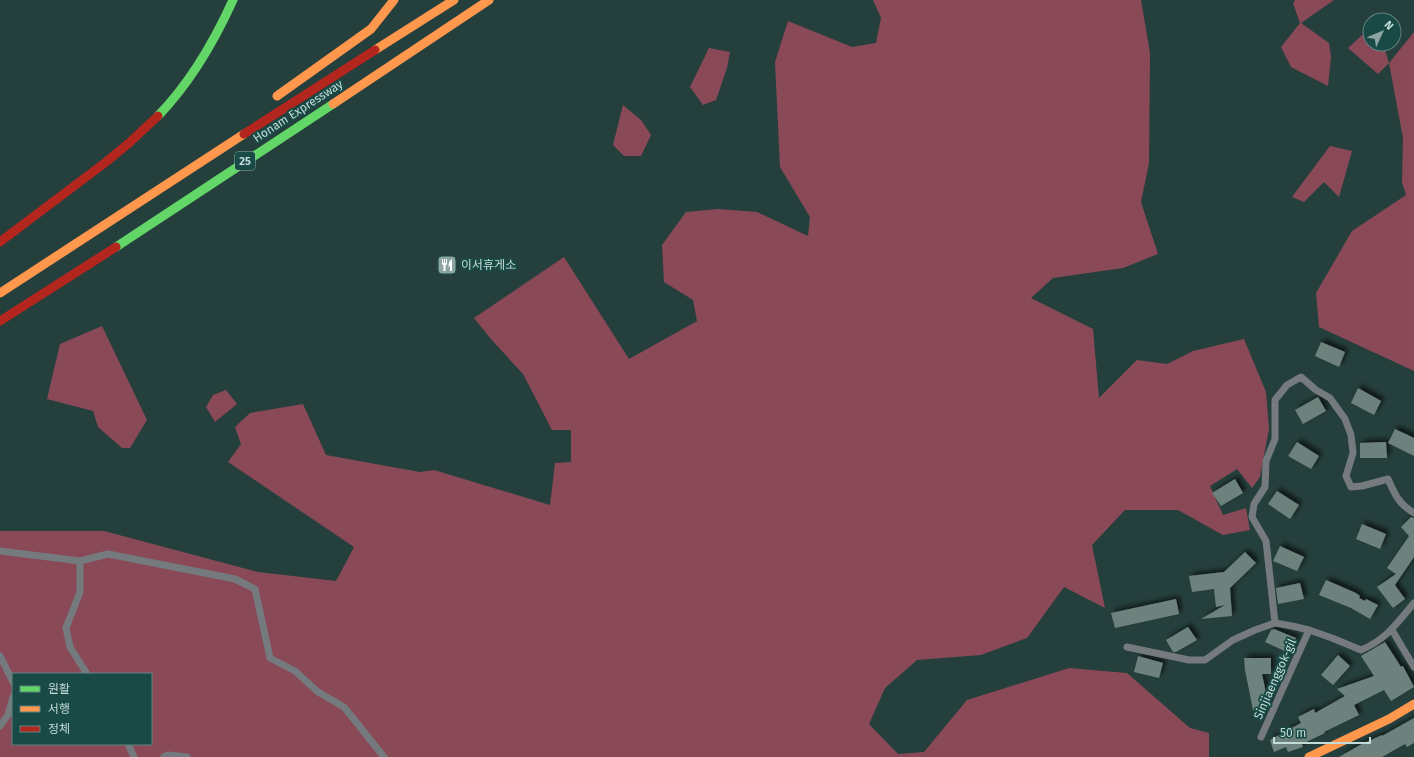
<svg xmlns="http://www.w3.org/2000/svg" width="1414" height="757" viewBox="0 0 1414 757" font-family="'Fira Sans','Noto Sans KR',sans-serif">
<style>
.green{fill:#8a4957;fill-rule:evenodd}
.building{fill:#6e827d;filter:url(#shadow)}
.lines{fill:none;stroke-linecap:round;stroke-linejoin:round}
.lane{stroke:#747a7d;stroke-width:7}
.fast{stroke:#63d668;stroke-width:9}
.slow{stroke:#ff974d;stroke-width:9}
.jam{stroke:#b3261e;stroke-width:9}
.labels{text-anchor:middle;stroke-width:4;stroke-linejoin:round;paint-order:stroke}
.shield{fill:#1a4a46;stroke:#91b0ad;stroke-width:1}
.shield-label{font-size:11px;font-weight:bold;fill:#c4dcd9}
.street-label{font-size:12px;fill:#c4dcd9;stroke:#1a4a46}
.poi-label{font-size:12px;fill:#c4dcd9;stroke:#1a4a46;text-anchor:start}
</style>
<defs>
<filter id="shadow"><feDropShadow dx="3.5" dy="-3.5" stdDeviation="2" flood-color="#0009"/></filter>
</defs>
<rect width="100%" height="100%" fill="#253f3d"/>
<!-- green -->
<path class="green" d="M873 0H1141L1150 53 1149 163 1141 202 1158 254 1123 268 1053 278 1031 298 1093 329 1099 398 1137 360 1167 364 1193 351 1244 339 1266 392 1269 429 1260 477 1252 488 1237 469 1210 486 1223 515 1246 508 1250 530 1223 535 1178 510H1125L1092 545 1105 608 1064 587 1027 638 981 655 917 660 885 688 869 724 898 754 924 752 967 700 1069 668 1127 673 1190 728 1209 733V757H0V531H104L258 572 336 581 354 547 228 462 241 444 235 427 250 413 303 404 326 455 420 472 434 470 550 505 555 463 571 462V430H552L523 374 490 338 474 318 564 257 629 359 697 321 693 300 664 282 662 245 686 212 718 209 757 212 808 236 810 217 780 167 775 62 788 21 852 47 876 43 881 18ZM13 674H151V744H13Z
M1295 0H1334L1301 23 1329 43 1331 57 1328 86 1291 67 1281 47 1300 23 1293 3Z
M1370 28V44H1383L1389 63 1414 32V371L1319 327 1316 293 1352 231 1406 195 1402 182 1403 138 1389 63 1378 74 1348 48Z
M709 48 730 52 727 68 716 100 703 105 690 87Z
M623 105 641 120 651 135 641 156H624L613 145Z
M1330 146 1352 151 1339 197 1324 182 1304 202 1292 197Z
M102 326 147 420 130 448H122L98 427 93 411 47 399 60 344Z
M226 390 237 404 215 422 206 407 213 395Z"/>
<!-- building -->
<path class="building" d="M1321 342 1345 352 1339 367 1315 356Z
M1358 388 1381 401 1374 415 1351 403Z
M1318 397 1326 411 1303 424 1295 410Z
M1395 429 1414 438V456L1388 443Z
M1297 442 1319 456 1311 469 1288 456Z
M1386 442 1387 458H1360V443Z
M1235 479 1243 493 1221 506 1212 493Z
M1277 491 1299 505 1290 519 1268 504Z
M1411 517 1414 518V557L1395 585 1405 599 1393 608 1377 587 1396 574 1387 568 1409 536 1401 527Z
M1362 524 1386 534 1380 549 1356 539Z
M1280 546 1304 557 1297 571 1273 561Z
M1245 552 1256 563 1230 588 1232 616 1201 619 1225 605 1216 607 1214 589 1192 592 1189 576 1224 572Z
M1326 580 1356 593 1360 596 1359 598 1365 601 1366 599 1378 605 1370 619 1351 608 1319 595Z
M1300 583 1304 599 1278 604 1276 588Z
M1176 599 1179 614 1115 628 1111 613Z
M1188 627 1197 640 1176 652H1173L1166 640Z
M1274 629 1296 638 1289 653 1265 642 1271 630Z
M1385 642 1401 667 1403 666 1414 687 1391 701 1384 690 1354 705 1359 715 1324 732 1325 733 1302 744 1303 747 1288 752 1286 747 1274 752 1270 740 1301 723 1298 717 1314 709 1315 713 1345 696 1337 689 1374 676 1361 656Z
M1338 655 1350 666 1333 685 1321 675Z
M1138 656 1163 663 1159 678 1134 672Z
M1244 658H1271V674H1262L1269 707 1253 710 1245 670Z
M1414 718V743L1407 747 1405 744 1382 757H1339L1360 745 1382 735V736Z"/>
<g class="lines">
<!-- lane -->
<path class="lane" d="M0 551 80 561 108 554 235 579 255 589 270 658 295 671 318 692 344 707 384 757
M80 561V592L66 628 70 647 87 674
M1275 623 1266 541 1252 517 1254 504 1265 487 1266 461 1275 439V400L1287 385 1301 377 1316 390 1330 398 1345 419 1351 435 1353 453 1346 476 1351 487 1362 486 1388 479C1395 495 1399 504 1414 513
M1392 630 1414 667
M1127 647 1189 660H1205L1233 640 1255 630 1275 623 1292 626 1309 630 1332 638 1361 650C1387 639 1397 623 1414 603
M0 656 13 682
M0 726 8 715 13 697
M1261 737 1309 630
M128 744 134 757
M164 757 168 755 187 757"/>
<!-- fast -->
<path class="fast" d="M158 116C190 83 214 42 233 0
M116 247 333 104"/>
<!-- slow -->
<path class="slow" d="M375 50 454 0
M277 96 371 29 394 0
M333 104 489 0
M0 293 244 134
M1309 757 1389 719 1414 704"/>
<!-- jam -->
<path class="jam" d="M244 134 375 50
M0 242 106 162 129 143 158 116
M0 321 116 247"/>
</g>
<!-- icons -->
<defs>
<g id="restaurant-square" transform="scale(1)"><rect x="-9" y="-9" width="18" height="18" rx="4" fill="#8ca5a2" stroke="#1a4a46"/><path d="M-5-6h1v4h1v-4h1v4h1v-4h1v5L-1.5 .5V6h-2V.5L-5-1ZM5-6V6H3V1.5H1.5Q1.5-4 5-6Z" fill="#fff"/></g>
</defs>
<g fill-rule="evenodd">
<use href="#restaurant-square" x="447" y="265"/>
</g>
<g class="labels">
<!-- shield labels -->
<rect class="shield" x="235" y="152" width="20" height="18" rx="3"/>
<g class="shield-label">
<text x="245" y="165">25</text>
</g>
<!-- street labels -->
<g class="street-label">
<text transform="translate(298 111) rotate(-33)" y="4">Honam Expressway</text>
<text transform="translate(1275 679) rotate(-66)" y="4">Sinjiaenggok-gil</text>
</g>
<!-- poi labels -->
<g class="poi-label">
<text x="461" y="269">이서휴게소</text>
</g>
</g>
<!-- legend -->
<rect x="12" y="673" width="140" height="72" fill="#1a4a46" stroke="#5e8481"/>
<rect x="20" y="686" width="20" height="6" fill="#63d668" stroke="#5e8481"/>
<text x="48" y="693" font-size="12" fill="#c4dcd9">원활</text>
<rect x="20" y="706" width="20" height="6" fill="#ff974d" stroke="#5e8481"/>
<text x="48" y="713" font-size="12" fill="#c4dcd9">서행</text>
<rect x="20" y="726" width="20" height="6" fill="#b3261e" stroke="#5e8481"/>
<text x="48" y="733" font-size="12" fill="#c4dcd9">정체</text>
<!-- north arrow -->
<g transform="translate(1382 32) rotate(46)"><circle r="19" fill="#1a4a46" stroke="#5e8481"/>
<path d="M0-3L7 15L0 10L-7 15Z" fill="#8ca5a2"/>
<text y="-6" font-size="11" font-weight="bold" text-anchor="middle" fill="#c4dcd9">N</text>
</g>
<!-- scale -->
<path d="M1274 737v6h96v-6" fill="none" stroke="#c4dcd9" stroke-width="2"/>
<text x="1280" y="737" font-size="12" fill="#c4dcd9" stroke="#1a4a46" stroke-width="3" paint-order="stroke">50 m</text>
</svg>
